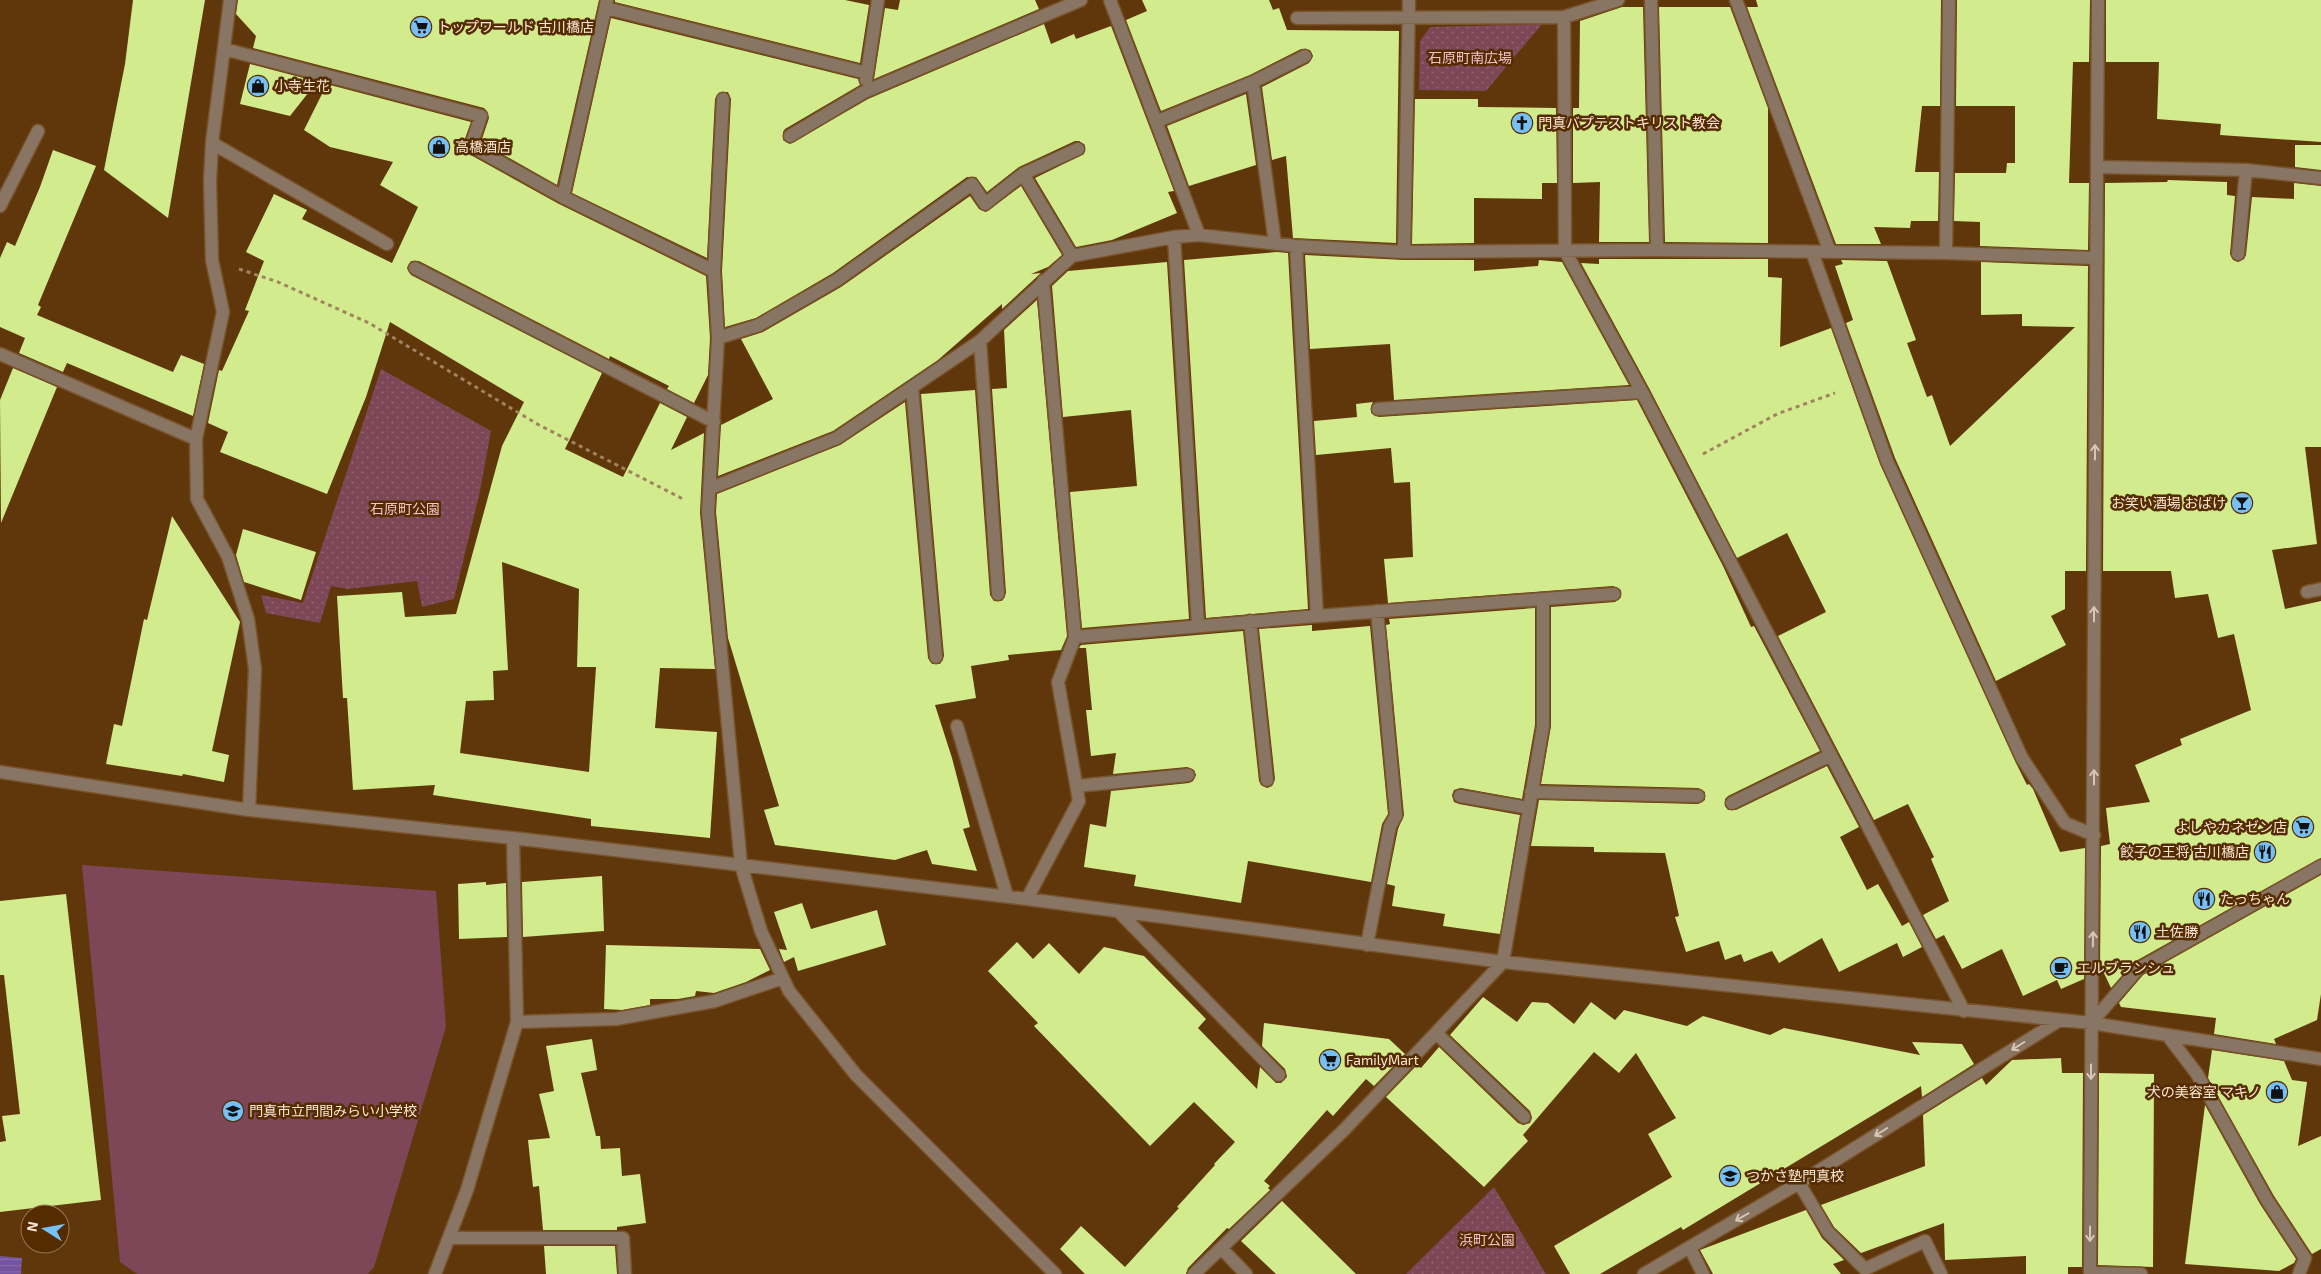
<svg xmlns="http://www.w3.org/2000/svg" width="2321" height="1274" viewBox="0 0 2321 1274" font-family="'Exo 2','Noto Sans JP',sans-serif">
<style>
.park{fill:url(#park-dots)}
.pitch{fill:#7e4757}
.water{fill:url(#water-rules)}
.building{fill:#d1eb8d;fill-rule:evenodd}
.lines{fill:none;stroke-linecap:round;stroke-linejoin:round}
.minor-casing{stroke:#79532b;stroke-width:15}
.path{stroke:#a28261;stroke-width:3;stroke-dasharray:4 4;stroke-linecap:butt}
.minor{stroke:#897564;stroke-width:12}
.oneway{stroke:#d9c5b4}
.labels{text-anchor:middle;stroke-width:5;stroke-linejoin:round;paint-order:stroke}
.poi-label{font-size:14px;fill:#fbe7d6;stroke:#542c00;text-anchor:start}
.park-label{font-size:14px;fill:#f4c0cd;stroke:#542c00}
</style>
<defs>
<pattern id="park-dots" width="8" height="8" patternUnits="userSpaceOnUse" patternTransform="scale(1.25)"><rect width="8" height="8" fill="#7e4757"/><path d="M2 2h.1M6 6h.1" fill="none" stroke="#91626e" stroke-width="1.8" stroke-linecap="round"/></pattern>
<pattern id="water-rules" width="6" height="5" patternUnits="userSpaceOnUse" patternTransform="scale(1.25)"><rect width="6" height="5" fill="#7453a1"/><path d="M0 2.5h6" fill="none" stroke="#896cad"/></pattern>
</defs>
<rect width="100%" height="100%" fill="#60370b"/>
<!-- park -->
<path class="park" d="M1542 24 1486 91 1419 90 1420 41 1430 27Z
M381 369 491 431 480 491 454 599 422 607 417 581 348 589 331 586 320 623 266 613 261 595 303 603Z
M1494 1187 1546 1274H1406Z"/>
<!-- pitch -->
<path class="pitch" d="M82 865 436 891 446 1027 374 1267 368 1274H137L120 1262Z"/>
<!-- water -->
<path class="water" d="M0 1256 22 1258 21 1274H0Z"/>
<!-- building -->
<path class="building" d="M133 0H205L168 218 104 170 125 64Z
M238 0H599L557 185 481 142 489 118 487 111 484 108 253 48 256 36 236 14Z
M615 0H845L869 5 860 63 615 2Z
M900 0H1035L1039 9 874 79 885 8 898 10Z
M1142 0H1269L1273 10 1279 8 1287 30 1399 31 1396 243 1293 238 1286 156 1272 160 1262 87 1309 63 1313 56 1310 50 1301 49 1250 75 1161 111 1126 20 1147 11Z
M1756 0H1941L1940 106H1922L1915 172H1939L1938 221H1911L1910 228 1874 227 1881 244H1836L1747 7H1758Z
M1957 0H2090L2089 62H2073L2069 183H2089L2088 250 1980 246V222L1954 221 1955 173H2006L2007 163H2015V106H1956Z
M2106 0H2321V142L2220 135 2221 124 2157 119 2159 62H2106Z
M1622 7H1643L1649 242H1599L1600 182 1573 183V108H1579L1580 21Z
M1659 7H1730L1768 108V243L1665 242Z
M611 18 858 79 860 85 785 129 783 132V140L790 144 868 99 1044 24 1051 44 1074 34 1076 39 1111 26 1174 191 1168 192 1177 213 1112 240 1076 247 1035 178 1084 154 1085 145 1079 141H1075L1019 167 987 192 976 177H967L833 273 756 318 725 327 722 271 731 99 728 92H720L715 99 707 258 572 193Z
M250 64 471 122 463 144 464 150 467 153 559 204 706 276 710 338 708 375 694 403 667 389 669 386 610 356 609 359 419 261H411L407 268 411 275 602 373 565 449 623 477 660 403 687 417 671 450 704 433 700 513 715 669 660 668 655 728 717 732 710 838 591 826V819L433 795 435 785 353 790 347 698H343L337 596 402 592 405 617 456 614 502 446 524 402 390 322 366 397 327 494 220 452 228 432 208 423 219 370 222 371 249 311 245 310 264 261 246 252 274 194 307 210 302 219 392 263 418 207 380 185 393 162 330 147 304 130 322 94 312 88 290 116 240 104ZM502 562 579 589 577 667H596L589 772 460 753 466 701 494 700 493 671 508 670Z
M1246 94 1256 165 1189 186 1167 126Z
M1415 99H1478V107L1556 108 1557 183H1542V199L1474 198V243L1412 244Z
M2295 145H2321V170L2295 167Z
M53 150 96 166 38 305 41 307 37 315 173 372 181 355 204 364 193 416 67 363 63 372 19 353 25 338 0 327V258L7 242 15 246 40 187Z
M2168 180 2227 182V195L2235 196 2230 254 2233 260 2238 262 2244 259 2246 255 2252 197 2294 199V183L2321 186V447H2305L2317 544 2272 550 2285 609 2321 601V858L2134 962 2111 988 2103 971 2100 972 2101 846 2110 844 2106 808 2150 802 2135 765 2182 745 2180 739 2251 710 2234 634 2218 638 2208 594 2175 598 2171 571H2103L2105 183 2167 182Z
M1021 186 1062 255 1048 267 1031 274 1041 273 1002 309V304L938 360 833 431 718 476 721 425 773 399 741 339 763 332 841 287 970 196 979 209 986 212Z
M1277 252 1288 253 1308 609 1206 618 1184 260Z
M1305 255 1404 260H1474V271L1538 266 1539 260 1562 262 1629 385 1394 400 1390 344 1310 349Z
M1599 259H1768V277L1782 278 1780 347 1831 328 1880 464 2015 761 2027 785 2029 784 2033 789 2060 852 2085 848 2084 979 2061 989 2057 980 2023 996 2002 949 1962 969 1944 935 1936 939 1923 915 1949 901 1931 859 1934 857 1908 804 1874 820 1778 636 1826 612 1787 533 1737 558 1649 388 1581 263 1599 264Z
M1841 260 1887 261 1916 340 1907 343 1927 397 1932 395 1950 446 2075 327 2022 326V314L1981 315V262L2088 266 2086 571H2065V609L2051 616 2066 645 1996 681 1895 458 1846 323 1853 320 1835 266 1843 264Z
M1167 262 1189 619 1082 628 1070 492 1137 486 1131 410 1063 417 1052 286 1068 271Z
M1037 300 1067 636 1061 650 1008 655 1009 660 971 666 976 698 935 705 952 758 970 827 963 829 977 871 932 864 927 850 895 860 775 845 764 810 779 806 728 638 716 512 717 494 840 445 905 402 928 658 932 664H940L944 656 921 394 975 390 990 595 994 601H1002L1006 593 992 389 1007 388 1004 330Z
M13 368 57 387 1 523 0 400Z
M1637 400 1723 566 1751 627 1754 626 1820 751 1728 796 1725 799V806L1728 810H1736L1827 766 1859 827 1840 837 1867 890 1878 884 1902 926 1909 922 1922 947 1903 957 1897 943 1839 972 1822 938 1779 963 1772 951 1744 962 1741 954 1725 960 1719 941 1686 952 1675 917 1679 916 1665 853 1594 852V847L1531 846 1539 800 1698 804 1705 800V792L1698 788 1541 784 1551 726V607L1615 602 1621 597V590L1613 586 1388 603 1384 559 1413 557 1410 482 1394 483 1391 448 1316 455 1314 421 1357 417 1356 404 1373 402 1371 406V413L1379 417Z
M172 516 240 622 212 751 229 755 224 782 183 774 182 776 106 764 114 724 122 726 144 619 147 620Z
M243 529 316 552 301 600 244 582 236 555Z
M1535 608V725L1522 799 1461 788 1454 790 1452 795 1454 802 1459 804 1520 815 1500 934 1443 926 1445 914 1392 906 1395 886 1387 884 1398 829 1404 815 1386 625 1390 624 1389 619Z
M1312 625V631L1370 626 1388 814 1382 824 1371 882 1248 861 1241 903 1134 886 1136 875 1084 867 1090 824 1106 827 1111 791 1189 783 1193 781 1196 775 1194 770 1187 767 1113 774 1116 753 1091 756 1086 710H1092L1086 648H1079L1081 645 1243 631 1259 781 1261 785 1267 788 1272 786 1275 779 1259 629Z
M2321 875V994L2317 1020 2274 1039 2276 1044 2214 1034 2216 1018 2121 1007 2119 1003 2143 975Z
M602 876 604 931 523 937 522 882Z
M486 882V885L506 883 507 937 459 939 458 884Z
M66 894 101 1200 0 1212V1142L6 1141 2 1116 20 1114 4 975H0V901Z
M802 903 811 929 877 910 886 945 798 971 794 957 784 962 779 949 787 950 774 912Z
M1017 942 1033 959 1049 943 1079 974 1104 947 1144 956 1206 1019 1198 1028 1257 1089 1260 1067 1276 1083H1281L1287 1077 1285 1069 1262 1046 1264 1023 1389 1039 1405 1054 1374 1086 1366 1079 1333 1116 1327 1110 1264 1181 1270 1186 1268 1188 1270 1190 1229 1229 1227 1228 1188 1268 1186 1274H1085L1060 1249 1081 1226 1125 1267 1179 1208 1177 1207 1215 1165 1214 1164 1235 1142 1194 1102 1150 1146 1034 1026 1038 1023 988 971Z
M606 945 760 949 770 970 746 982 714 993 696 991 695 996 678 999H650V1005L622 1010 604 1009Z
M1483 997 1517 1022 1532 1002 1548 1003 1574 1024 1591 1002 1615 1020 1624 1010 1687 1026 1703 1016 1770 1035 1784 1028 1920 1055 1912 1042 1962 1044 1974 1064 1922 1097 1921 1086 1683 1230 1681 1227 1600 1274H1570L1554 1246 1672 1177 1648 1134 1676 1118 1636 1053 1619 1073 1594 1052 1523 1135 1528 1141 1484 1187 1386 1097 1417 1065 1421 1068 1439 1047 1518 1123 1523 1125 1530 1123 1532 1118 1530 1111 1450 1035Z
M592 1039 597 1070 581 1073 596 1136H600L601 1149 620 1148 622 1176 640 1174 646 1223 617 1227V1230H543L539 1186 533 1187 528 1140 550 1138 539 1094 554 1091 546 1046Z
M2212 1050 2284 1061 2292 1080 2307 1082 2298 1146 2321 1136V1249L2312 1254 2274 1196 2208 1078Z
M2061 1058 2062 1073H2083L2082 1267H2068V1274H2026V1256L1945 1260 1944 1223 1861 1253 1834 1227 1821 1205 1925 1166 1923 1115 1982 1078 1986 1085 2012 1060Z
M2099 1073 2154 1074 2153 1267 2098 1265Z
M2205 1105 2260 1204 2296 1259 2294 1263 2279 1271 2185 1264Z
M1282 1201 1356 1274H1276L1241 1241Z
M1806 1210 1822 1238 1844 1260 1833 1264 1841 1274H1713L1700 1250Z
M544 1246H615L617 1274H546Z"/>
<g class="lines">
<!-- minor casing -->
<g class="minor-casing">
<path id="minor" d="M230 0 212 143 210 181 212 260 223 312 196 439 197 499 228 557 248 619 255 669 249 810
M607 0 563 197 714 271 718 338 708 512 741 865 761 931 789 991 856 1075 1055 1274
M1110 0 1199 235
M1651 0 1657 250
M1736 0 1830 252
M606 8 867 73
M1564 17 1565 251 1642 392 1964 1011
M1297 18 1564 17 1618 0
M224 49 481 116 471 146 563 197
M866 80 878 0
M1253 82 1275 243
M1158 121 1253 82 1305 56
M790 136 864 92 1081 0
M212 143 387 244
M2097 167 2246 170 2321 178
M1023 174 1072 256
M0 206 38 131
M1174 237 1198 626
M1296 246 1317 616
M1404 252 1409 0
M1812 252 1887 461 2022 758 2065 823 2094 835
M1946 253 1949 0
M2238 254 2246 170
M415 268 714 422
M714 271 723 99
M718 338 759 325 837 280 972 184 985 204 1023 174 1078 149
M980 341 998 594
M0 354 196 439
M912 387 936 657
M1378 409 1642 392
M711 488 837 438 980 341 1072 256 1174 237 1199 235 1296 246 1404 252 1657 250 1946 253 2095 258
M2307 592 2321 589
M1543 599 1614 594
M1250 621 1267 780
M1075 637 1317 616 1543 599V726L1503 962 1344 1130 1194 1274
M957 726 1007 896
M0 772 249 810 513 838 1027 899 1503 962 2091 1023 2321 1059
M1077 786 1188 775
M1531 792 1698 796
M1460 796 1529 808
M1732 803 1831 755
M1027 899 1079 801 1058 682 1075 637 1043 281
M1118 911 1279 1075
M1367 945 1390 826 1396 816 1377 611
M517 1022 616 1019 715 1001 783 978
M2091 1023 2138 969 2321 866
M1436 1033 1524 1117
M2168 1036 2197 1074 2267 1200 2305 1258 2299 1274
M1799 1183 1828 1232 1865 1269 1925 1241 1941 1274
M449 1238H623L625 1274
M1221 1248 1246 1274
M1690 1248 1703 1274
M2090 1273 2141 1274
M435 1274 467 1190 517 1022 513 838
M1644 1274 1799 1183 2060 1020
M2090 1274 2098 0"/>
</g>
<!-- path -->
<path class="path" d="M239 269 278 282 369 323 539 425 683 499
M1703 454 1777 414 1835 393"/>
<!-- minor -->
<use href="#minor" class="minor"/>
</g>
<!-- one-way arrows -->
<defs><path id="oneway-shaft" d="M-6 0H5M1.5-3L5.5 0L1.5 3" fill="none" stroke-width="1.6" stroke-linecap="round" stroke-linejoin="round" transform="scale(1.25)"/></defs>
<g class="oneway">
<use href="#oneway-shaft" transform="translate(2095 452) rotate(-90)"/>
<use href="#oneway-shaft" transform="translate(2094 614) rotate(-90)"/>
<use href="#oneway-shaft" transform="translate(2094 777) rotate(-90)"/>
<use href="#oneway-shaft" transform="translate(2093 939) rotate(-89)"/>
<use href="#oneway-shaft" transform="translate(2018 1046) rotate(148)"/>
<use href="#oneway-shaft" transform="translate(2091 1072) rotate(90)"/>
<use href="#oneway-shaft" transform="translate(1881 1132) rotate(148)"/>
<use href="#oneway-shaft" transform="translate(1742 1217) rotate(150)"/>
<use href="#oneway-shaft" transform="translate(2090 1234) rotate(90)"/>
</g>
<!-- icons -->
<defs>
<g id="supermarket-disc" transform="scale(1.125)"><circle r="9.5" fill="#75c0f6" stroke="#542c00"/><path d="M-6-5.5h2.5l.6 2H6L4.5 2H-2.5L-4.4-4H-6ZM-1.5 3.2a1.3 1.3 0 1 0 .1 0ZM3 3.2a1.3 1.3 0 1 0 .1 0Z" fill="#111"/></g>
<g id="shop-disc" transform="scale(1.125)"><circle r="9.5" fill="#75c0f6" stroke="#542c00"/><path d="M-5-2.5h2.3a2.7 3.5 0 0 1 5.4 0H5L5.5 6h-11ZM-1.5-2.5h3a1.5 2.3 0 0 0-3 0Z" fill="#111"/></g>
<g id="church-disc" transform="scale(1.125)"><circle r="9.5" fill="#75c0f6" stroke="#542c00"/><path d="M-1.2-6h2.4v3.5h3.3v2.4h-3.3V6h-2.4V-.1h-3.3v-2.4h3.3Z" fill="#111"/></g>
<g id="bar-disc" transform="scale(1.125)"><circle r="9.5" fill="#75c0f6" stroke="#542c00"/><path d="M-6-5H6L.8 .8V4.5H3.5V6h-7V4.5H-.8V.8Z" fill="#111"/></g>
<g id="restaurant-disc" transform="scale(1.125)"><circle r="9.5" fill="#75c0f6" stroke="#542c00"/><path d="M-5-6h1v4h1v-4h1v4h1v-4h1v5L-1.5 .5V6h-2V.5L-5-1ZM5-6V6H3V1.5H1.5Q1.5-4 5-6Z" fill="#111"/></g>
<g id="cafe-disc" transform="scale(1.125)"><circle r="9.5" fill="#75c0f6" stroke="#542c00"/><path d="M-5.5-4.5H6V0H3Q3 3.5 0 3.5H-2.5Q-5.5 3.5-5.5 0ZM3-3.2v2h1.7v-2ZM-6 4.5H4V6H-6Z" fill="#111"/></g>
<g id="school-disc" transform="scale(1.125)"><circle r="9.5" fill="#75c0f6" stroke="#542c00"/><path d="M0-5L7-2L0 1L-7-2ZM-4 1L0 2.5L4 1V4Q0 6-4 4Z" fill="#111"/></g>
</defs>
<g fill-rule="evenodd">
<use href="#supermarket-disc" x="421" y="27"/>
<use href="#shop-disc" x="258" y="86"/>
<use href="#church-disc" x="1522" y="123"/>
<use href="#shop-disc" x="439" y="147"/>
<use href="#bar-disc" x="2242" y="503"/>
<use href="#supermarket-disc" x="2303" y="827"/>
<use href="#restaurant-disc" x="2265" y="852"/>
<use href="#restaurant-disc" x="2204" y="899"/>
<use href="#restaurant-disc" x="2140" y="932"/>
<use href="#cafe-disc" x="2061" y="968"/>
<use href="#supermarket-disc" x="1330" y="1060"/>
<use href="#shop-disc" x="2277" y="1092"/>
<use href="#school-disc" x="233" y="1111"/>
<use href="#school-disc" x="1730" y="1176"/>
</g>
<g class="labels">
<!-- poi labels -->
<g class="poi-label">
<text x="437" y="32">トップワールド 古川橋店</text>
<text x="274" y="91">小寺生花</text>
<text x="1538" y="128">門真バプテストキリスト教会</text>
<text x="455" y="152">高橋酒店</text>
<text x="2226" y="508" text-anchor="end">お笑い酒場 おばけ</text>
<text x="2287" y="832" text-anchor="end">よしやカネゼン店</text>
<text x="2249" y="857" text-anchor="end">餃子の王将 古川橋店</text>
<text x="2220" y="904">たっちゃん</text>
<text x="2156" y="937">土佐勝</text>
<text x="2077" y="973">エルブランシュ</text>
<text x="1346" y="1065">FamilyMart</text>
<text x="2261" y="1097" text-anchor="end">犬の美容室 マキノ</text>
<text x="249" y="1116">門真市立門間みらい小学校</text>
<text x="1746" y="1181">つかさ塾門真校</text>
</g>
<!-- park labels -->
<g class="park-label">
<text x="1470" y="63">石原町南広場</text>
<text x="405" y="514">石原町公園</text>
<text x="1487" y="1245">浜町公園</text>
</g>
</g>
<!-- north arrow -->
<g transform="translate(45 1229) rotate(281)"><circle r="24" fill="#542c00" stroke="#977756"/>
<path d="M0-4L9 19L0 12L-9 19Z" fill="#75c0f6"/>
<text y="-8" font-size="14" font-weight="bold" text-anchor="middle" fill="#fbe7d6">N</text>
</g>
</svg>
